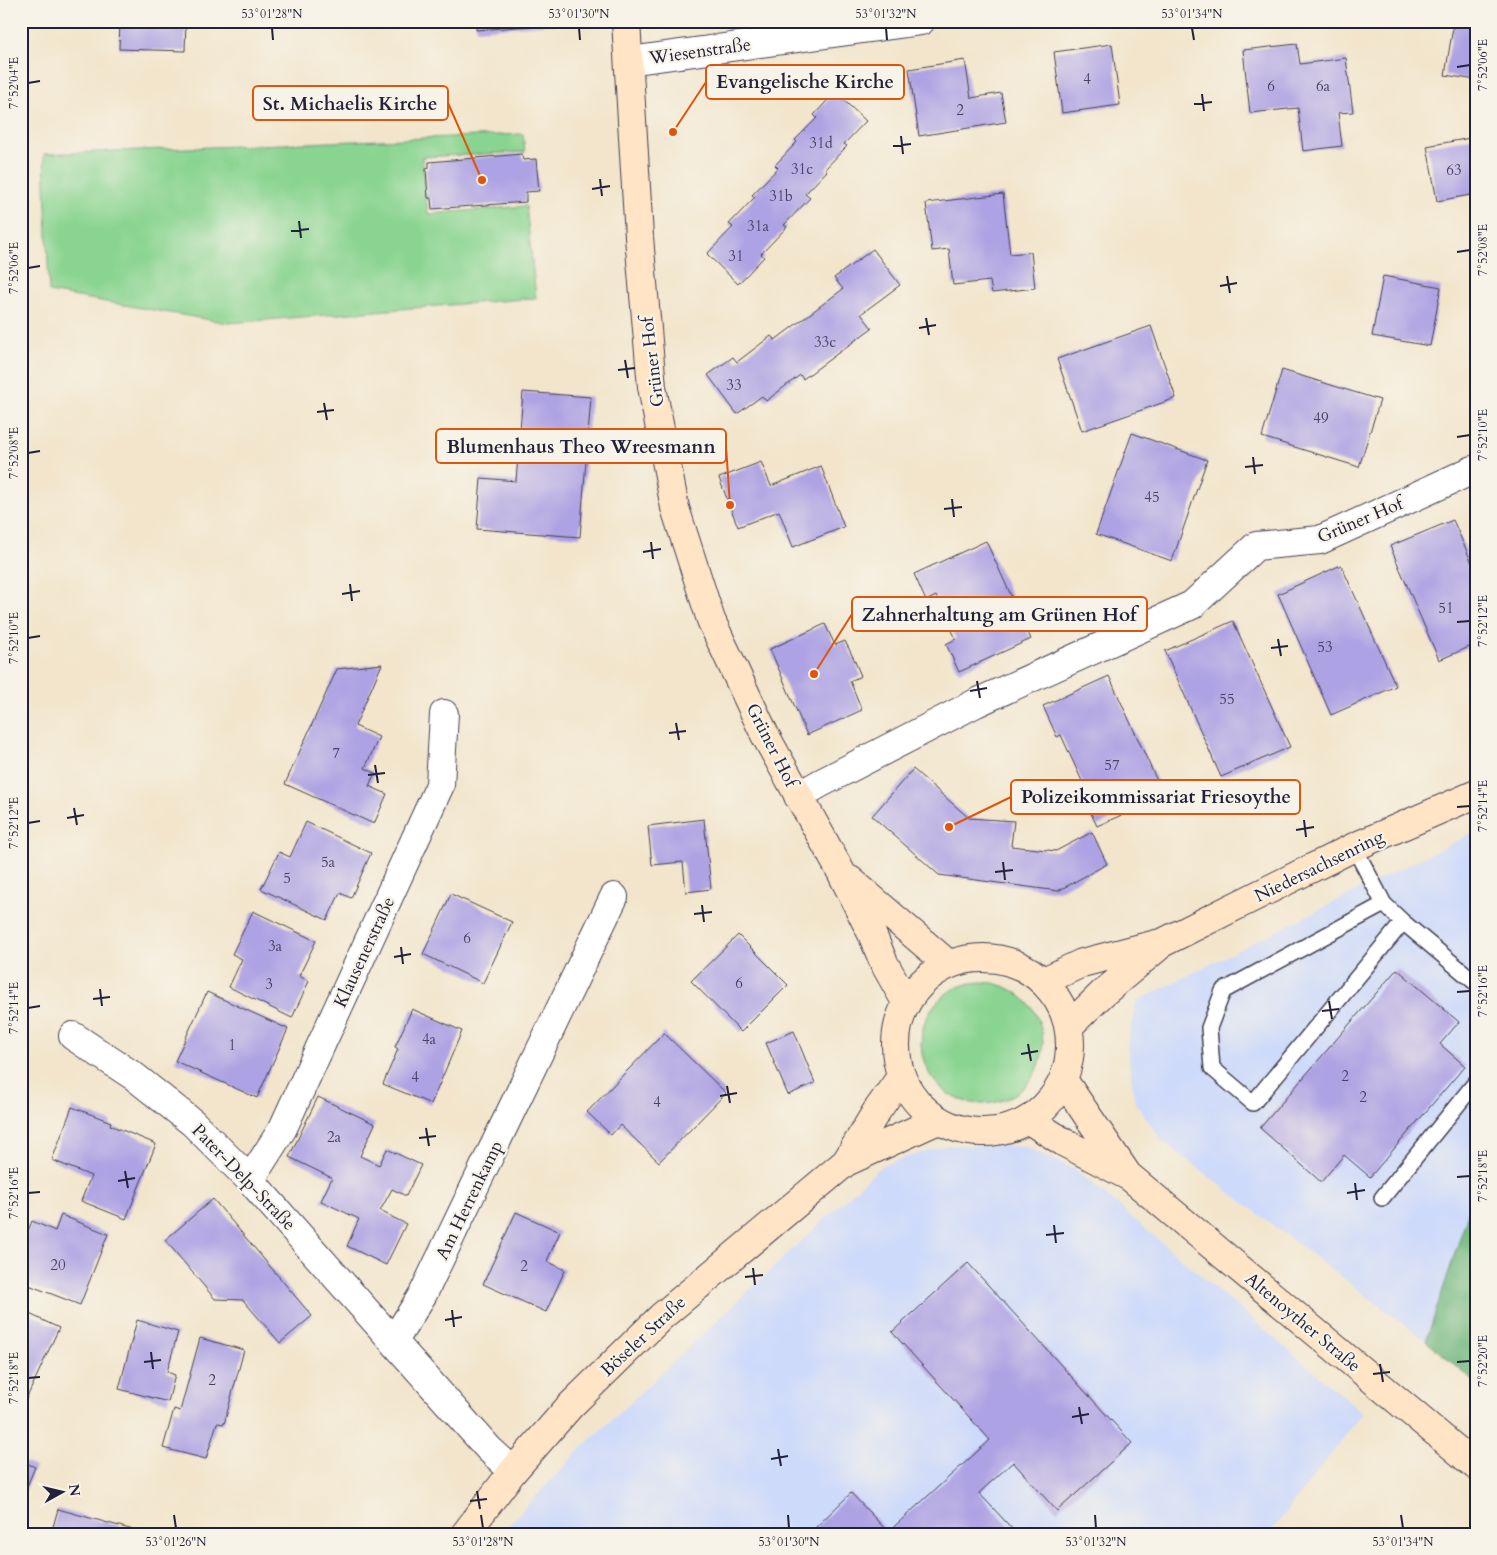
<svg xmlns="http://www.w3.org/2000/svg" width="1497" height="1555" viewBox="0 0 1497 1555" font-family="Cardo,serif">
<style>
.built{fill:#cedafa}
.green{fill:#89d490;stroke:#567b66}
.forest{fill:#6eb67a;stroke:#486c5a}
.building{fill:#ada2e3}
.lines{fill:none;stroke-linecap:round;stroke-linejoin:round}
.lane-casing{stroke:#413f51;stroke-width:18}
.street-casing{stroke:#413f51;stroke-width:30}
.secondary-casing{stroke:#413f51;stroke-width:30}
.lane{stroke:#fff;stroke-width:15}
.street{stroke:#fff;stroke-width:28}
.secondary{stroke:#ffe4c6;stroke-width:28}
.ticks{fill:none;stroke:#22223b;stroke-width:2}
.labels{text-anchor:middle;stroke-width:4.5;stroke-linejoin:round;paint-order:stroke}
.number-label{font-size:15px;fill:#454265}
.street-label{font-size:18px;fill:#22223b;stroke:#f7f3e8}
.leader{fill:none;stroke:#de560e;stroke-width:2}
.callout-dot{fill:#de560e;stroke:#f7f3e8;stroke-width:2}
.callout{fill:#f7f3e8;stroke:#de560e;stroke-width:2}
.callout-label{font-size:19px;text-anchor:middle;font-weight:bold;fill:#22223b}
.neatline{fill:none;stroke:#22223b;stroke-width:2}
.ticks-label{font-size:12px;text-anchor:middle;fill:#22223b}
</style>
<rect width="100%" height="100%" fill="#f7f3e8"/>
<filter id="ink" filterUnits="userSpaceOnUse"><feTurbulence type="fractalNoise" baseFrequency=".02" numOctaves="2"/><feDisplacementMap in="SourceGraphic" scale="10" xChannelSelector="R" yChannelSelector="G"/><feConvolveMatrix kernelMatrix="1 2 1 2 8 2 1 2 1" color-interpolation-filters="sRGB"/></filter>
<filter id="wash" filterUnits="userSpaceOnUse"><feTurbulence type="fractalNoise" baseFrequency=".0096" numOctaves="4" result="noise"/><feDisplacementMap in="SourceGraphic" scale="20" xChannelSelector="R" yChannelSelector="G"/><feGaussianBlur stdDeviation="1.12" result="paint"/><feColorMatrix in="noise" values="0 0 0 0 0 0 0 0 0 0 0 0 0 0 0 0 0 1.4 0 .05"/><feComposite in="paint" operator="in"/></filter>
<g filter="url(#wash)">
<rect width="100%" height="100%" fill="#f2e5cc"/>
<!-- built -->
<path class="built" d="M1476 831V1189L1426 1341 1162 1141 1135 1102 1127 1045 1137 1001Z
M947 1145 1024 1146 1076 1170 1363 1413 1269 1534H502L510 1523 583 1447 882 1165Z"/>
<!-- green -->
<path class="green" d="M523 134 525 152 422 157 428 214 526 206 536 298 228 323 49 292 44 154Z
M921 1043a61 61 0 1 1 122 0a61 61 0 1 1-122 0Z"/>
<!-- forest -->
<path class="forest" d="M1476 1189V1383L1426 1341Z"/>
<g id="blocks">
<!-- building -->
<path class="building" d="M120 21H186L185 51 119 49Z
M476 21H560V24L476 30Z
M1454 21 1476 25V80L1445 75Z
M1112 44 1120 105 1062 113 1054 52Z
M1297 44 1300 64 1346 58 1353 112 1338 113 1342 146 1303 151 1298 108 1250 113 1243 50Z
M965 60 971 98 1001 93 1006 122 919 136 909 69Z
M835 92 866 121 844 144 847 146 825 169 827 171 805 194 810 198 784 225 787 227 761 254 764 257 738 284 707 254 733 227 729 224 755 197 752 195 778 168 775 165 797 142 795 140 817 118 814 115Z
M1476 137V194L1437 201 1427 146Z
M522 154 523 160 536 159 539 191 526 192V202L432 209 431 198H428L426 169 429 168V162Z
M1003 194 1010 254 1031 252 1035 288 992 293 990 281 953 285 949 249 932 251 926 203Z
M873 249 900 285 861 314 872 328 803 379 800 375 766 401 762 396 737 414 708 375 733 357 737 362 771 336 775 340 843 289 834 278Z
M1383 276 1441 287 1430 346 1372 336Z
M1151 326 1176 398 1082 431 1057 359Z
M1282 370 1380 400 1359 467 1262 437Z
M523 392 591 397 580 537 477 529 481 478 516 481Z
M1132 433 1207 460 1172 561 1096 534Z
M761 462 771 486 821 466 844 527 793 547 779 511 738 527 719 478Z
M1453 520 1476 572V644L1439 660 1390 546Z
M986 541 1031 639 959 672 946 644 956 639 936 596 926 601 914 574Z
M1341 565 1396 686 1331 715 1278 594Z
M1233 621 1290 747 1221 777 1165 651Z
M825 624 835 645 845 641 854 659 861 676 850 681 862 710 807 735 770 649Z
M382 664 355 726 379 737 365 768 375 773 369 786 387 794 374 824 285 784 337 669Z
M1109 676 1164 796 1097 826 1082 795 1087 792 1061 735 1057 737 1043 706Z
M913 769 969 818 1014 821 1011 846 1056 851 1092 832 1107 864 1058 891 939 875 872 816Z
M704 819 711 889 686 892 683 862 652 865 648 826Z
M306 822 371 853 351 898 340 893 327 920 261 889 279 852 290 857Z
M451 894 512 922 483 983 423 954Z
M253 911 316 941 299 976 309 981 292 1018 229 987 242 959 232 954Z
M738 935 788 985 741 1032 691 981Z
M1397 969 1459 1022 1440 1044 1465 1066 1370 1177 1344 1155 1321 1182 1260 1128Z
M207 992 288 1029 257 1098 175 1061Z
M412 1009 462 1031 431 1104 383 1084 398 1049 395 1047Z
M794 1031 815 1083 788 1095 766 1043Z
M664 1033 726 1093 659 1162 620 1125 611 1135 587 1112Z
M318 1097 375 1124 360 1156 379 1165 387 1149 421 1165 406 1196 392 1189 380 1211 406 1224 386 1265 347 1246 359 1219 321 1201 332 1178 289 1157Z
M72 1107 111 1122 110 1125 156 1144 126 1219 81 1201 91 1176 52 1160Z
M213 1199 312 1316 280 1343 243 1300 215 1299 165 1240Z
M516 1212 560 1232 547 1261 565 1270 546 1312 483 1284Z
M61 1215 108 1234 80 1305 21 1282V1248L32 1221 55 1231Z
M968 1263 1132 1443 1057 1511 1013 1462 979 1493 1017 1534H809L851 1493 888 1532 990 1440 892 1332Z
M21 1310 59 1328 23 1406 21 1405Z
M137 1320 178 1332 167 1372 175 1375 168 1402 119 1389Z
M200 1338 244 1350 224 1424 217 1423 206 1459 163 1448 174 1409 180 1411Z
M21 1461 35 1467 21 1501Z
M58 1509 144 1533V1534H51Z"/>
</g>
</g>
<g filter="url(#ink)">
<use href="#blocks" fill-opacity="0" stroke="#413f51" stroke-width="1"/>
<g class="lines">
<!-- lane casing -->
<g class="lane-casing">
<path id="lane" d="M1354 847 1384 904 1403 922 1253 1103 1212 1068 1209 1028 1223 991 1384 904
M1403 922 1476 983
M1382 1198 1476 1082"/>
</g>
<!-- street casing -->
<g class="street-casing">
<path id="street" d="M629 61 921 21
M798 796 821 783 976 703 1192 605 1256 546 1320 540 1473 470
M73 1036 135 1077 193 1123 250 1180 489 1449 513 1471
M250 1180 283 1128 440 785 444 714
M394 1341 423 1294 614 897"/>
</g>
<!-- secondary casing -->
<g class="secondary-casing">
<path id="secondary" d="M626 21 639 237 652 387 675 508 711 620 765 735 841 872 872 934 884 963 906 1002
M850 880 948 964
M896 1045a87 87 0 1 1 174 0a87 87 0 1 1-174 0Z
M1044 981 1082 963 1164 942 1354 847 1476 794
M1069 1026 1102 994 1158 947
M1064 1081 1127 1174
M1029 1120 1065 1143 1130 1177 1476 1466
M846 1162 876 1112 901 1077
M465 1534 513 1471 570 1406 662 1316 846 1162 938 1120"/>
</g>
<!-- lane -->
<use href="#lane" class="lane"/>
<!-- street -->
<use href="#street" class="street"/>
<!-- secondary -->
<use href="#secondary" class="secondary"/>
</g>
</g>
<!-- ticks -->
<path class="ticks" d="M272 28 273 40M579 28 580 40M886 28 887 40M1192 28 1194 40M1457 67 1470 65M28 83 40 81M1202 94 1204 111M1194 104 1212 102M901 136 903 154M893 146 911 144M600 179 602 196M592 189 610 186M299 221 301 238M291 231 309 229M1457 252 1470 250M28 268 40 266M1227 276 1230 293M1220 286 1237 283M926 318 929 335M919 328 936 325M625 360 628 378M618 370 635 368M324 403 327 420M317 412 334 410M1457 437 1470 435M28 453 40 451M1253 457 1255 474M1245 467 1263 465M952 499 954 517M944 509 962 507M651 542 653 559M643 552 661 549M350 584 352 601M342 594 360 591M1457 622 1470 621M28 638 40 636M1278 639 1281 656M1271 648 1288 646M977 681 980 698M970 691 987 688M676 723 679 740M669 733 686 731M375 765 378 783M368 775 385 773M1457 807 1470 806M74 808 77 825M67 818 84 815M1304 820 1306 837M28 823 40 821M1296 830 1314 827M1003 862 1005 880M995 872 1013 870M702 905 704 922M694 914 712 912M401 947 403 964M394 957 411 954M100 989 102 1006M1457 992 1470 991M93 999 110 997M1329 1001 1332 1019M28 1008 40 1006M1322 1011 1339 1009M1028 1044 1031 1061M1021 1054 1038 1051M727 1086 730 1103M720 1096 737 1093M426 1128 429 1146M419 1138 436 1136M125 1171 128 1188M1457 1177 1470 1176M118 1181 135 1178M1355 1183 1357 1200M28 1193 40 1192M1347 1193 1365 1190M1054 1225 1056 1243M1046 1235 1064 1233M753 1268 755 1285M745 1277 763 1275M452 1310 454 1327M445 1320 462 1317M151 1352 153 1369M144 1362 161 1360M1457 1362 1470 1361M1380 1364 1383 1382M1373 1374 1390 1372M28 1378 40 1377M1079 1407 1082 1424M1072 1417 1089 1414M778 1449 781 1466M771 1459 788 1456M477 1491 480 1509M470 1501 487 1499M174 1515 176 1528M481 1515 483 1528M788 1515 789 1528M1095 1515 1096 1528M1401 1515 1403 1528"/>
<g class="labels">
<!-- number labels -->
<g class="number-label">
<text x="1087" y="84">4</text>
<text x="1271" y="91">6</text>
<text x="1323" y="91">6a</text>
<text x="960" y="115">2</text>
<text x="821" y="148">31d</text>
<text x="802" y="174">31c</text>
<text x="1454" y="175">63</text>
<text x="781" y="201">31b</text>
<text x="758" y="231">31a</text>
<text x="736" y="261">31</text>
<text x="825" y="347">33c</text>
<text x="734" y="390">33</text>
<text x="1321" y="423">49</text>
<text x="1152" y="502">45</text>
<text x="1446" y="613">51</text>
<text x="1325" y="652">53</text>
<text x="1227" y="704">55</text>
<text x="336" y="758">7</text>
<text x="1112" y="770">57</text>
<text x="328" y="867">5a</text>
<text x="287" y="883">5</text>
<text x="467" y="943">6</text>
<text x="275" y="951">3a</text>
<text x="739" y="988">6</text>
<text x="269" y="989">3</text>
<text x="429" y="1044">4a</text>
<text x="232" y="1050">1</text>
<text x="1345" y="1081">2</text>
<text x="415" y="1082">4</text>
<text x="1363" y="1102">2</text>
<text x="657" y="1107">4</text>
<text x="334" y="1142">2a</text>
<text x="58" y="1270">20</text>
<text x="524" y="1271">2</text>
<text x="212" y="1385">2</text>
</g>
<!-- street labels -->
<g class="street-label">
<text transform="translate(700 51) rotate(-8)" y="6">Wiesenstraße</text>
<text transform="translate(652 362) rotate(-97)" y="6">Grüner Hof</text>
<text transform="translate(1360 520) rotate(-23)" y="6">Grüner Hof</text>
<text transform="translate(772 745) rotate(63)" y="6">Grüner Hof</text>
<text transform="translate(1319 866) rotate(-26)" y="6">Niedersachsenring</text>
<text transform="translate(364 952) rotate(-65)" y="6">Klausenerstraße</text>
<text transform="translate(244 1177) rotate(46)" y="6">Pater-Delp-Straße</text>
<text transform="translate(469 1200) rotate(-64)" y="6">Am Herrenkamp</text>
<text transform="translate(1303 1322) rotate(40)" y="6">Altenoyther Straße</text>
<text transform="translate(643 1336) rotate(-43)" y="6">Böseler Straße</text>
</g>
</g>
<!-- callouts -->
<path class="leader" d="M673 132L706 82M482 180L448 103M730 505L726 446M814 674L852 614M949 827L1011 797"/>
<g class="callout-dot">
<circle cx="673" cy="132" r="5"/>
<circle cx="482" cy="180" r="5"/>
<circle cx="730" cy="505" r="5"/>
<circle cx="814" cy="674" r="5"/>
<circle cx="949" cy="827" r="5"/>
</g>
<g class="callout">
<rect x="706" y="65" width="198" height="34" rx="5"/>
<rect x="253" y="86" width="195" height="34" rx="5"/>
<rect x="436" y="429" width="290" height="34" rx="5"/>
<rect x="852" y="597" width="295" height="34" rx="5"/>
<rect x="1011" y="780" width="289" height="34" rx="5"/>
</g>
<g class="callout-label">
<text x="805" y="88">Evangelische Kirche</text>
<text x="350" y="110">St. Michaelis Kirche</text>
<text x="581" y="453">Blumenhaus Theo Wreesmann</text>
<text x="999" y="621">Zahnerhaltung am Grünen Hof</text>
<text x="1156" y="803">Polizeikommissariat Friesoythe</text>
</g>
<!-- margin -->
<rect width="1497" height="1555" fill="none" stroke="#f7f3e8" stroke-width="55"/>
<!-- north arrow -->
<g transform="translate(62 1492) rotate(82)" stroke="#f7f3e8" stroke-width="4" paint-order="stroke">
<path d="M0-4L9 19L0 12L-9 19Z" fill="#22223b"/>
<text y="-8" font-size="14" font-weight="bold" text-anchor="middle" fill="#22223b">N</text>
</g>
<rect x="28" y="28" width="1442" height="1500" class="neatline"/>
<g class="ticks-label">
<text x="272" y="18">53°01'28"N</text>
<text x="579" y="18">53°01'30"N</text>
<text x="886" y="18">53°01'32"N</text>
<text x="1192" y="18">53°01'34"N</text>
<text transform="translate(1483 65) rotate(-90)" y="4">7°52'06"E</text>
<text transform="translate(14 83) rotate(-90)" y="4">7°52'04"E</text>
<text transform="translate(1483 250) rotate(-90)" y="4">7°52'08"E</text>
<text transform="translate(14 268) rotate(-90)" y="4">7°52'06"E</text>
<text transform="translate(1483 435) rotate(-90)" y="4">7°52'10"E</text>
<text transform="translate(14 453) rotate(-90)" y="4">7°52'08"E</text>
<text transform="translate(1483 621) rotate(-90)" y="4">7°52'12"E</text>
<text transform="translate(14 638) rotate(-90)" y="4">7°52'10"E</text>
<text transform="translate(1483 806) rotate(-90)" y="4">7°52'14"E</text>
<text transform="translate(14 823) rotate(-90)" y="4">7°52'12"E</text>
<text transform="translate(1483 991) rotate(-90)" y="4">7°52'16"E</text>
<text transform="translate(14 1008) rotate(-90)" y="4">7°52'14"E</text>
<text transform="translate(1483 1176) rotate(-90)" y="4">7°52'18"E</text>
<text transform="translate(14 1193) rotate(-90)" y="4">7°52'16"E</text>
<text transform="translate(1483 1361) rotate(-90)" y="4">7°52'20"E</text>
<text transform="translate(14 1378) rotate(-90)" y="4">7°52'18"E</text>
<text x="176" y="1546">53°01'26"N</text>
<text x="483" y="1546">53°01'28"N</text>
<text x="789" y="1546">53°01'30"N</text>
<text x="1096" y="1546">53°01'32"N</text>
<text x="1403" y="1546">53°01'34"N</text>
</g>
</svg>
